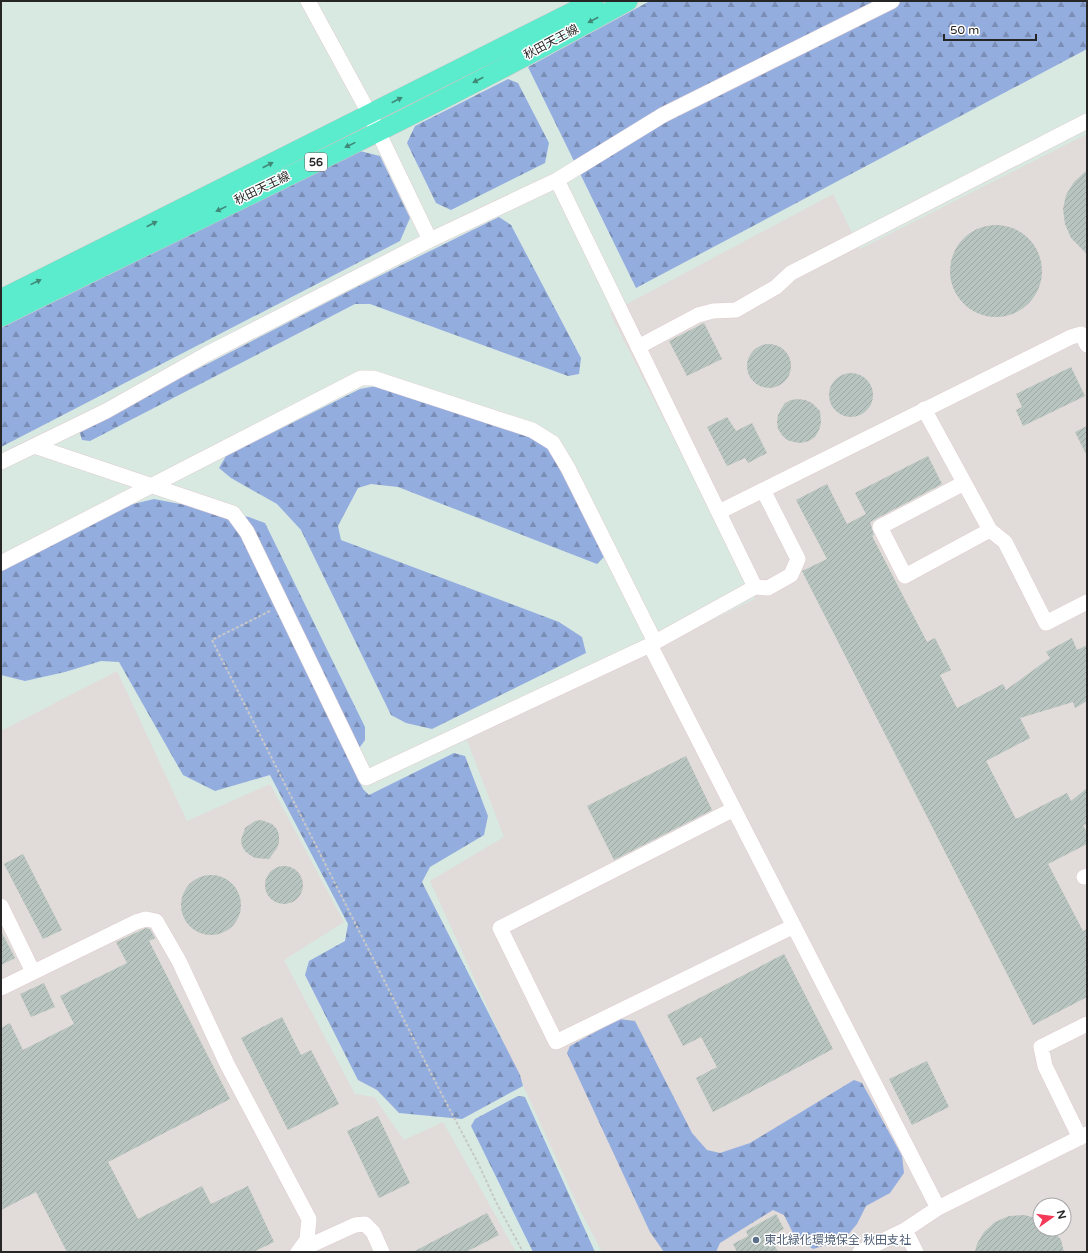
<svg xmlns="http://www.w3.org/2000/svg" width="1088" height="1253" viewBox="0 0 1088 1253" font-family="'Varela Round','Noto Sans JP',sans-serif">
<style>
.industrial{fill:#e1dbd9;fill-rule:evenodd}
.forest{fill:url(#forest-firs)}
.building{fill:url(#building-hatch)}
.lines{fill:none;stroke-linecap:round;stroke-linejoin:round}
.minor-casing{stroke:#e0cdd0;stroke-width:16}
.major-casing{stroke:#c7c7c7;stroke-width:20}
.path{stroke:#c7c7c7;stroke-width:2;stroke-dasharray:3 2;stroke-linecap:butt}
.minor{stroke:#fff;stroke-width:15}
.major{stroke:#5aeccc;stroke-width:19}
.oneway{fill:#408979}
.service-dot{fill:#5c6f8a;stroke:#fff;stroke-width:1.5}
.labels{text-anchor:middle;stroke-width:3;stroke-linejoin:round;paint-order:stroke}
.shield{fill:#fff;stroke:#676767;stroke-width:1}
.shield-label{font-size:11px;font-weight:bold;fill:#262626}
.street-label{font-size:12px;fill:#262626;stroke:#fff}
.service-label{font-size:12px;fill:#4e5e75;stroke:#fff;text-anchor:start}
</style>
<defs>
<pattern id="forest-firs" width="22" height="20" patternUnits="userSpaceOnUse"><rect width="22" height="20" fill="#94addf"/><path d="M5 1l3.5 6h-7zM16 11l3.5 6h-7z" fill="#798db5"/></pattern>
<pattern id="building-hatch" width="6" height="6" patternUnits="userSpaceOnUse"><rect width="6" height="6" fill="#b8c4bf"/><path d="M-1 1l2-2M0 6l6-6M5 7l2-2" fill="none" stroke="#9ea8a4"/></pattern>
</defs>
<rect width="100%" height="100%" fill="#d8e9e2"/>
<!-- industrial -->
<path class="industrial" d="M1087 134V1252H884L883 1250 879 1252H602L578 1206 430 881 504 837 467 740 755 599 610 313 833 194 860 249ZM1040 1205H1064V1229H1040Z
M117 671 187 821 270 784 344 922 284 960 355 1094 374 1097 404 1140 443 1122 516 1252H1V731Z"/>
<!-- forest -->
<path class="forest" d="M650 1H1087V49L636 288 528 67Z
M508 79 518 83 549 143 545 163 451 210 436 203 407 143 415 126Z
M360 151 380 156 410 218 400 241 1 447V328Z
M499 217 511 225 581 358 579 374 568 376 370 304H355L90 441 82 440 79 430 355 288Z
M376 386 527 433 548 447 605 556 597 564 398 487 371 484 358 488 338 526 341 540 559 622 582 637 586 653 432 729 406 723 391 715 301 530 277 504 231 478 219 468 226 456 360 389Z
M154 499 249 517 265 523 365 727V740L350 761 363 789 369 795 454 753 465 756 488 816 484 835 430 867 422 882 520 1075 523 1086 462 1119 399 1113 377 1090 358 1080 305 975 309 961 345 941 348 924 270 775 215 791 183 775 119 662 101 661 65 672 25 681 1 675V571L129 505Z
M619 1019 635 1021 692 1133 707 1150 720 1153 750 1143 854 1080 862 1083 902 1156 904 1173 890 1193 866 1206 857 1224 846 1237 830 1244 813 1249 795 1237 784 1215 773 1210 720 1243 716 1252H664L650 1232 567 1053 570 1046Z
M518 1096 525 1097 595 1252H533L471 1126 475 1119Z"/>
<!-- building -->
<path class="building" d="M1087 170V254L1071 238 1065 224 1063 209 1066 195 1074 182Z
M950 271a46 46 0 1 1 92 0a46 46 0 1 1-92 0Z
M704 323 722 359 687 376 669 341Z
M747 366a22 22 0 1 1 44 0a22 22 0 1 1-44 0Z
M1071 367 1085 396 1023 426 1016 410 1022 407 1016 394Z
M829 395a22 22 0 1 1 44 0a22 22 0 1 1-44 0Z
M798 399 805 400 812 403 820 411 821 423 819 430 815 437 809 441 801 443 794 442 787 440 782 435 778 429 777 422 778 415 781 409 785 403 791 400Z
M727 417 736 431 752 423 767 453 748 463 745 458 727 466 707 427Z
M1087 426V456L1075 432Z
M928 456 942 484 870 522 874 535 872 536 927 642 935 638 951 670 940 675 957 708 1003 684 1006 690 1050 658 1046 652 1072 638 1077 650 1087 645V701L1075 708 1073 702 1020 718 1030 738 986 761 1016 819 1067 793 1071 801 1087 788V824L1083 825 1087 833V844L1048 864 1083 931 1087 929V997L1033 1025 802 571 827 559 796 500 827 484 847 524 866 514 855 493Z
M686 756 712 810 614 860 587 806Z
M261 820 272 824 277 829 279 835V842L277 848 269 859 255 858 250 855 245 851 242 846 241 840 245 828 255 821Z
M23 854 62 930 43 939 4 864Z
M265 885a19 19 0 1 1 38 0a19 19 0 1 1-38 0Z
M181 905a30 30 0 1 1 60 0a30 30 0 1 1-60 0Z
M146 928 150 929 155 938 149 941 230 1099 108 1162 138 1219 202 1186 211 1204 248 1186 274 1242 253 1252H67L36 1192 1 1210V1028L10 1023 23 1050 74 1024 60 996 127 963 116 942Z
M1 931 15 958 1 965Z
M784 954 833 1049 713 1112 696 1078 717 1067 701 1037 683 1046 667 1015Z
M44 983 55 1007 31 1017 20 994Z
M282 1017 301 1055 311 1050 339 1104 288 1130 241 1038Z
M927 1061 949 1107 912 1125 889 1079Z
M378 1116 410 1183 379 1198 347 1131Z
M487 1213 499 1235 466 1252H413Z
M776 1214 784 1229 770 1236 778 1252H737L733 1244 748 1236 746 1231Z
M1024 1215 1040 1219V1229H1052L1061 1240 1064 1252H975L977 1244 984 1232 995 1222 1009 1216Z"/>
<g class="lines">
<!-- minor casing -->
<g class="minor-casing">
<path id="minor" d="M308 1 369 113 430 240
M638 347 698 315 713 311 736 310 776 287 791 273 1087 121
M924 409 990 530 1005 542 1046 623 1087 602
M34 446 233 513 247 532 366 778 650 645 755 587 557 180
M1 462 106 411 207 354 430 240 557 180 663 115 892 1
M964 483 880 527 905 576 990 530
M719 512 1071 337 1081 334 1087 345
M1 563 361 378H373L532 430 553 443 568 468 655 642
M755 587 768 588 791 575 798 559 763 490
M650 645 938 1208
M734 809 500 928 556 1042 794 926
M1084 877 1087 876
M1 906 33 972
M1 988 136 922 146 919 156 921 179 961 227 1064 309 1219 307 1240 298 1252
M1080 1138 1045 1066 1041 1047 1087 1024
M905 1230 916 1252
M300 1250 355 1225 365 1224 373 1232 382 1252
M860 1252 905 1230 938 1208 1087 1134"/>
</g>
<!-- major casing -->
<g class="major-casing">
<path id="major" d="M1 299 594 1
M1 317C210 213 423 115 628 1"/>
</g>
<!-- path -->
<path class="path" d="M270 611 212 640 440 1091 478 1163 496 1202 523 1252"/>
<!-- minor -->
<use href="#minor" class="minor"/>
<!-- major -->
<use href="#major" class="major"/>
</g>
<!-- one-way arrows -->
<defs><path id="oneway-solid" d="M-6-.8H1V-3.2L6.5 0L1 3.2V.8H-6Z"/></defs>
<g class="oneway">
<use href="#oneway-solid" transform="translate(593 20) rotate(152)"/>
<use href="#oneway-solid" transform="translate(478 80) rotate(153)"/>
<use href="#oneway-solid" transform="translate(397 100) rotate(-27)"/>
<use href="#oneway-solid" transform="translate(350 145) rotate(154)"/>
<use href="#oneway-solid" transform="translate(268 165) rotate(-27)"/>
<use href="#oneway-solid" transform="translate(221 209) rotate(154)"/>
<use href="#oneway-solid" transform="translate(152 224) rotate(-27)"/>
<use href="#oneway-solid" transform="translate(36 282) rotate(-26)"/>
</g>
<!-- markers -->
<circle class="service-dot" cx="756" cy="1240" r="4"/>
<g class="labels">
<!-- shield labels -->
<rect class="shield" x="305" y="153" width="22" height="18" rx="3"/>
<g class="shield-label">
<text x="316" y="166">56</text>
</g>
<!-- street labels -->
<g class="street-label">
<text transform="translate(551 42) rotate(-28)" y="4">秋田天王線</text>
<text transform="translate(262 188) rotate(-26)" y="4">秋田天王線</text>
</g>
<!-- service labels -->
<g class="service-label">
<text x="764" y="1244">東北緑化環境保全 秋田支社</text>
</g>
</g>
<!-- border -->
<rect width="1088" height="1253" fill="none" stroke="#262626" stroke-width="4"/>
<!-- north arrow -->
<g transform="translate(1052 1217) rotate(76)"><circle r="19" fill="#ffffff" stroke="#a8a8a8"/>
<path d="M0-3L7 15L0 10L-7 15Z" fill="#f53959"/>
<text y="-6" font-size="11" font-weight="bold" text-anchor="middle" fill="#262626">N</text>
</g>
<!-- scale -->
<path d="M944 34v6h92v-6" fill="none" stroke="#262626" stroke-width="2"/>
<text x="950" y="34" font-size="12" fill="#262626" stroke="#ffffff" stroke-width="3" paint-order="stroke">50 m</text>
</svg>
